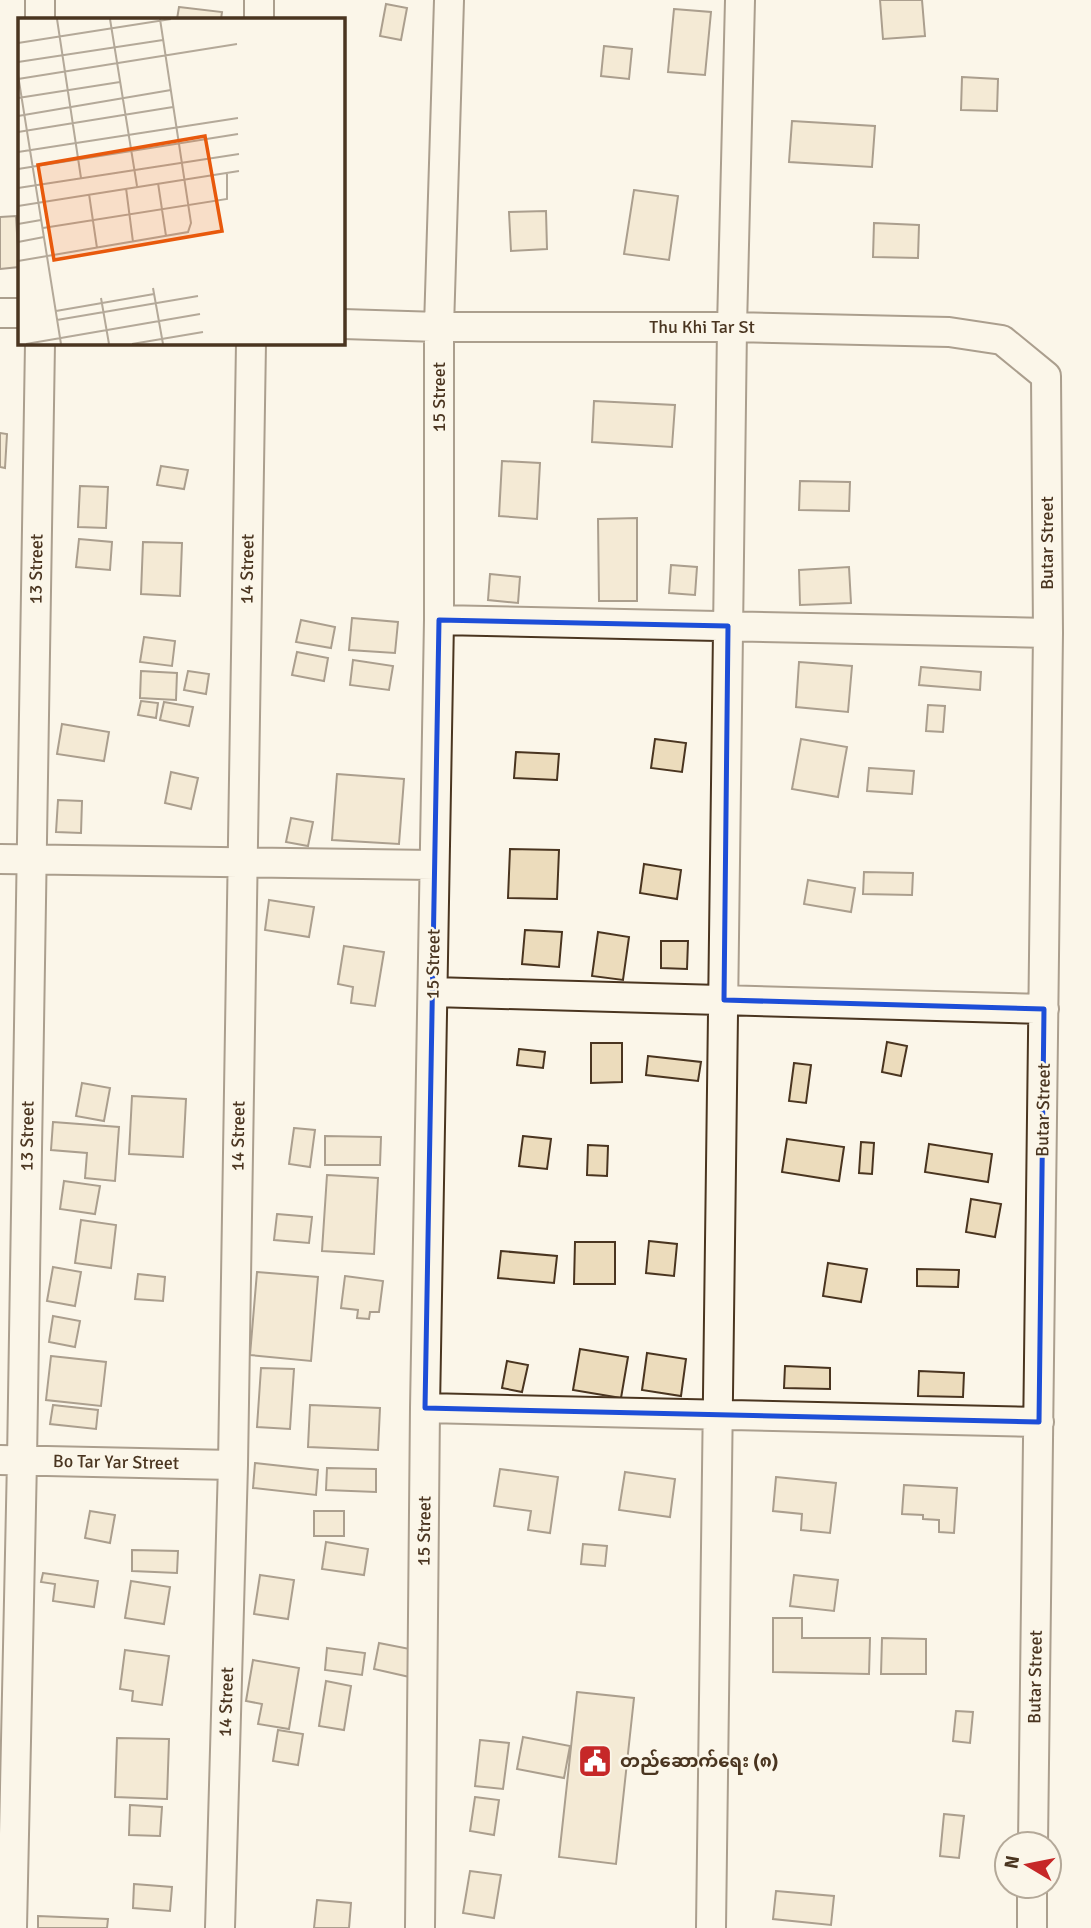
<svg xmlns="http://www.w3.org/2000/svg" width="1091" height="1928" viewBox="0 0 1091 1928" font-family="Signika,'Noto Sans Myanmar',sans-serif">
<style>
.building{fill:#ecdcbc;stroke:#4a3520;stroke-width:2}
.lines{fill:none;stroke-linecap:round;stroke-linejoin:round}
.minor-casing{stroke:#4a3520;stroke-width:32}
.minor{stroke:#fbf6e9;stroke-width:28}
.marked{fill:none;stroke:#1d4ed8;stroke-width:5;stroke-linejoin:round}
.labels{text-anchor:middle;stroke-width:5;stroke-linejoin:round;paint-order:stroke}
.street-label{font-size:18px;fill:#4a3520;stroke:#fbf6e9}
.poi-label{font-size:18px;font-weight:bold;fill:#4a3520;stroke:#fbf6e9;text-anchor:start}
.inset-road{fill:none;stroke:#b4a999;stroke-width:2}
.view{fill:#e8590c;fill-opacity:0.15;stroke:#e8590c;stroke-width:3.5}
.inset-edge{fill:none;stroke:#4a3520;stroke-width:3.5}
</style>
<rect width="100%" height="100%" fill="#fbf6e9"/>
<!-- building -->
<path class="building" d="M880 0H922L925 36 883 39Z
M386 4 407 8 401 40 380 36Z
M179 7 222 12 221 19H177Z
M674 9 711 12 705 75 668 72Z
M604 46 632 49 629 79 601 76Z
M962 77 998 79 997 111 961 110Z
M792 121 875 126 872 167 789 162Z
M634 190 678 196 669 260 624 254Z
M546 211 547 249 511 251 509 212Z
M16 216 19 267 0 269V217Z
M874 223 919 225 918 258 873 257Z
M594 401 675 405 672 447 592 442Z
M0 433 7 434 5 468 0 467Z
M502 461 540 463 537 519 499 516Z
M161 466 188 470 184 489 157 485Z
M800 481 850 482 849 511 799 510Z
M80 486 108 487 106 528 78 527Z
M637 518V601H599L598 519Z
M79 539 112 542 110 570 76 567Z
M143 542 182 543 180 596 141 594Z
M671 565 697 567 695 595 669 593Z
M849 567 851 603 800 605 799 570Z
M490 574 520 577 518 603 488 600Z
M352 618 398 622 395 653 349 650Z
M301 620 335 627 331 648 296 642Z
M144 637 175 641 172 666 140 662Z
M297 652 328 658 324 681 292 675Z
M353 660 393 666 389 690 350 685Z
M799 662 852 666 848 712 796 707Z
M921 667 981 672 980 690 919 685Z
M141 671 177 673 176 700 140 698Z
M188 671 209 674 206 694 184 690Z
M141 701 158 703 156 718 138 715Z
M164 702 193 707 189 726 160 720Z
M928 705 945 706 943 732 926 731Z
M62 724 109 732 104 761 57 754Z
M655 739 686 743 682 772 651 768Z
M801 739 847 747 838 797 792 789Z
M516 752 559 754 557 780 514 778Z
M869 768 914 771 912 794 867 791Z
M171 772 198 778 191 809 165 803Z
M337 774 404 779 399 844 332 840Z
M58 800 82 801 81 833 56 832Z
M291 818 313 822 308 846 286 842Z
M510 849 559 850 557 899 508 898Z
M644 864 681 870 677 899 640 893Z
M864 872 913 873 912 895 863 894Z
M808 880 855 888 851 912 804 904Z
M269 900 314 907 309 937 265 930Z
M525 930 562 932 559 967 522 964Z
M598 932 629 937 623 980 592 976Z
M661 941H688L687 969 661 968Z
M344 946 384 952 375 1006 351 1003 353 987 338 984Z
M887 1042 907 1046 901 1076 882 1072Z
M591 1043H622V1082L591 1083Z
M519 1049 545 1052 543 1068 517 1065Z
M648 1056 701 1062 698 1081 646 1075Z
M794 1063 811 1065 806 1103 789 1101Z
M82 1083 110 1088 104 1121 76 1116Z
M132 1096 186 1099 183 1157 129 1154Z
M53 1122 119 1127 115 1181 85 1178 87 1153 51 1150Z
M294 1128 315 1130 310 1167 289 1164Z
M325 1136 381 1137 380 1165H325Z
M523 1136 551 1139 547 1169 519 1166Z
M787 1139 844 1147 839 1181 782 1172Z
M861 1142 874 1143 872 1174 859 1173Z
M929 1144 992 1154 988 1182 925 1172Z
M588 1145 608 1146 607 1176 587 1175Z
M327 1175 378 1178 374 1254 322 1251Z
M64 1181 100 1186 95 1214 60 1209Z
M971 1199 1001 1204 995 1237 966 1232Z
M277 1214 312 1217 309 1243 274 1240Z
M81 1220 116 1225 111 1268 75 1263Z
M649 1241 677 1244 674 1276 646 1273Z
M575 1242H615V1284H574Z
M501 1251 557 1256 554 1283 498 1278Z
M828 1263 867 1269 861 1302 823 1296Z
M53 1267 81 1272 75 1306 47 1301Z
M917 1269 959 1270 958 1287 917 1286Z
M257 1272 318 1277 311 1361 250 1355Z
M138 1274 165 1277 163 1301 135 1299Z
M345 1276 383 1281 379 1312H370L369 1319 357 1318 358 1310 341 1308Z
M53 1316 80 1321 75 1347 49 1342Z
M580 1349 628 1357 621 1398 573 1390Z
M647 1353 686 1359 681 1396 642 1390Z
M51 1356 106 1362 101 1406 46 1400Z
M507 1361 528 1365 522 1392 502 1388Z
M785 1366 830 1368V1389L784 1388Z
M261 1368 294 1369 290 1429 257 1427Z
M919 1371 964 1373 963 1397 918 1396Z
M53 1405 98 1410 96 1429 50 1424Z
M310 1405 380 1408 378 1450 308 1447Z
M255 1463 318 1470 316 1495 253 1488Z
M327 1468 376 1469V1492L326 1490Z
M500 1469 558 1477 550 1533 528 1530 531 1511 494 1506Z
M625 1472 675 1479 670 1517 619 1510Z
M776 1477 836 1483 830 1533 801 1530 802 1514 773 1511Z
M904 1485 957 1488 954 1533 939 1532V1520L923 1519V1515L902 1514Z
M90 1511 115 1515 110 1543 85 1538Z
M314 1511H344V1536H314Z
M326 1542 368 1549 364 1575 322 1569Z
M583 1544 607 1546 605 1566 581 1564Z
M132 1550 178 1551 177 1573 132 1571Z
M43 1573 98 1581 94 1607 53 1601 55 1584 41 1582Z
M260 1575 294 1580 288 1619 254 1614Z
M794 1575 838 1580 834 1611 790 1606Z
M131 1581 170 1587 164 1624 125 1618Z
M773 1618H802V1638H870L869 1674 773 1672Z
M882 1638 926 1639V1674H881Z
M379 1643 420 1651 414 1678 374 1669Z
M327 1648 365 1653 362 1675 325 1670Z
M125 1650 169 1656 162 1705 132 1701 133 1691 120 1689Z
M253 1660 299 1668 289 1729 258 1724 262 1704 246 1701Z
M326 1681 351 1686 344 1730 319 1726Z
M577 1692 634 1698 616 1864 559 1857Z
M956 1711 973 1712 970 1743 953 1741Z
M278 1730 303 1734 298 1765 273 1761Z
M523 1737 570 1746 564 1778 517 1769Z
M117 1738 169 1739 167 1799 115 1797Z
M480 1740 509 1743 503 1789 475 1786Z
M475 1797 499 1800 494 1835 470 1831Z
M130 1805 162 1807 160 1836 129 1835Z
M944 1814 964 1816 959 1858 940 1856Z
M470 1871 501 1875 494 1918 463 1913Z
M134 1884 172 1887 170 1911 133 1908Z
M776 1891 834 1896 831 1925 773 1919Z
M317 1900 351 1903 349 1928H314Z
M38 1916 108 1919 107 1928H38Z"/>
<g class="lines">
<!-- minor casing -->
<g class="minor-casing">
<path id="minor" d="M40 19V0
M259 19V0
M0 313H19
M343 324 439 327H732L949 332 1002 340 1046 376 1048 633 1033 1844
M439 620 1048 633
M0 859 434 865
M433 992 1044 1009
M425 1408 1039 1422
M0 1460 233 1465
M12 1928 22 1460 40 343
M220 1928 233 1465 251 343
M420 1928 425 1408 439 620V327L449 0
M711 1928 732 327 740 0
M1032 1928V1886"/>
</g>
<!-- minor -->
<use href="#minor" class="minor"/>
</g>
<!-- marked area -->
<path d="M0 0H1091V1928H0ZM439 620 728 626 724 1000 1044 1009 1039 1422 425 1408Z" fill="#fbf6e9" fill-opacity=".55" fill-rule="evenodd"/>
<path class="marked" d="M439 620 728 626 724 1000 1044 1009 1039 1422 425 1408Z"/>
<!-- icons -->
<defs>
<g id="civic-square" transform="scale(1.75)"><rect x="-9" y="-9" width="18" height="18" rx="4" fill="#c62828" stroke="#fbf6e9"/><path d="M-.6-6.5H3V-4.5H.6V-3L4-1V1h2V6H-6V1h2V-1L-.6-3ZM-1.2 2.5V6h2.4V2.5Z" fill="#fff"/></g>
</defs>
<g fill-rule="evenodd">
<use href="#civic-square" x="595" y="1761"/>
</g>
<g class="labels">
<!-- street labels -->
<g class="street-label">
<text x="702" y="333">Thu Khi Tar St</text>
<text transform="translate(439 397) rotate(-90)" y="6">15 Street</text>
<text transform="translate(1047 543) rotate(-90)" y="6">Butar Street</text>
<text transform="translate(36 569) rotate(-89)" y="6">13 Street</text>
<text transform="translate(247 569) rotate(-89)" y="6">14 Street</text>
<text transform="translate(433 964) rotate(-89)" y="6">15 Street</text>
<text transform="translate(1043 1110) rotate(-89)" y="6">Butar Street</text>
<text transform="translate(27 1136) rotate(-89)" y="6">13 Street</text>
<text transform="translate(238 1136) rotate(-89)" y="6">14 Street</text>
<text transform="translate(116 1462) rotate(1)" y="6">Bo Tar Yar Street</text>
<text transform="translate(424 1531) rotate(-89)" y="6">15 Street</text>
<text transform="translate(1035 1677) rotate(-89)" y="6">Butar Street</text>
<text transform="translate(226 1702) rotate(-88)" y="6">14 Street</text>
</g>
<!-- poi labels -->
<g class="poi-label">
<text x="620" y="1767">တည်ဆောက်ရေး (၈)</text>
</g>
</g>
<!-- overview -->
<g transform="translate(18 18)">
<rect width="327" height="327" fill="#fbf6e9"/>
<path class="inset-road" d="M39 1 63 160M92 1 119 168M0 25 153 1M0 44 145 22M0 57 43 326M0 61 219 26M0 80 102 64M0 98 153 72M0 114 155 89M0 134 220 100M0 151 220 116M140 165 148 218M0 170 221 136M108 170 115 224M71 176 79 230M0 188 221 153M0 206 23 202M25 210 209 181V155M0 224 26 219M0 243 170 214 173 205 142 1M135 270 145 326M83 280 91 326M38 293 136 276M39 302 180 278M8 326 182 296M114 326 185 314"/>
<path class="view" d="M187 118 204 213 36 242 20 147Z"/>
<rect width="327" height="327" class="inset-edge"/>
</g>
<!-- north arrow -->
<g transform="translate(1028 1865) rotate(280)"><circle r="33" fill="#fbf6e9" stroke="#b4a999" stroke-width="2"/>
<path d="M0-5L12 26L0 18L-12 26Z" fill="#c62828"/>
<text y="-10" font-size="19" font-weight="bold" text-anchor="middle" fill="#4a3520">N</text>
</g>
</svg>
